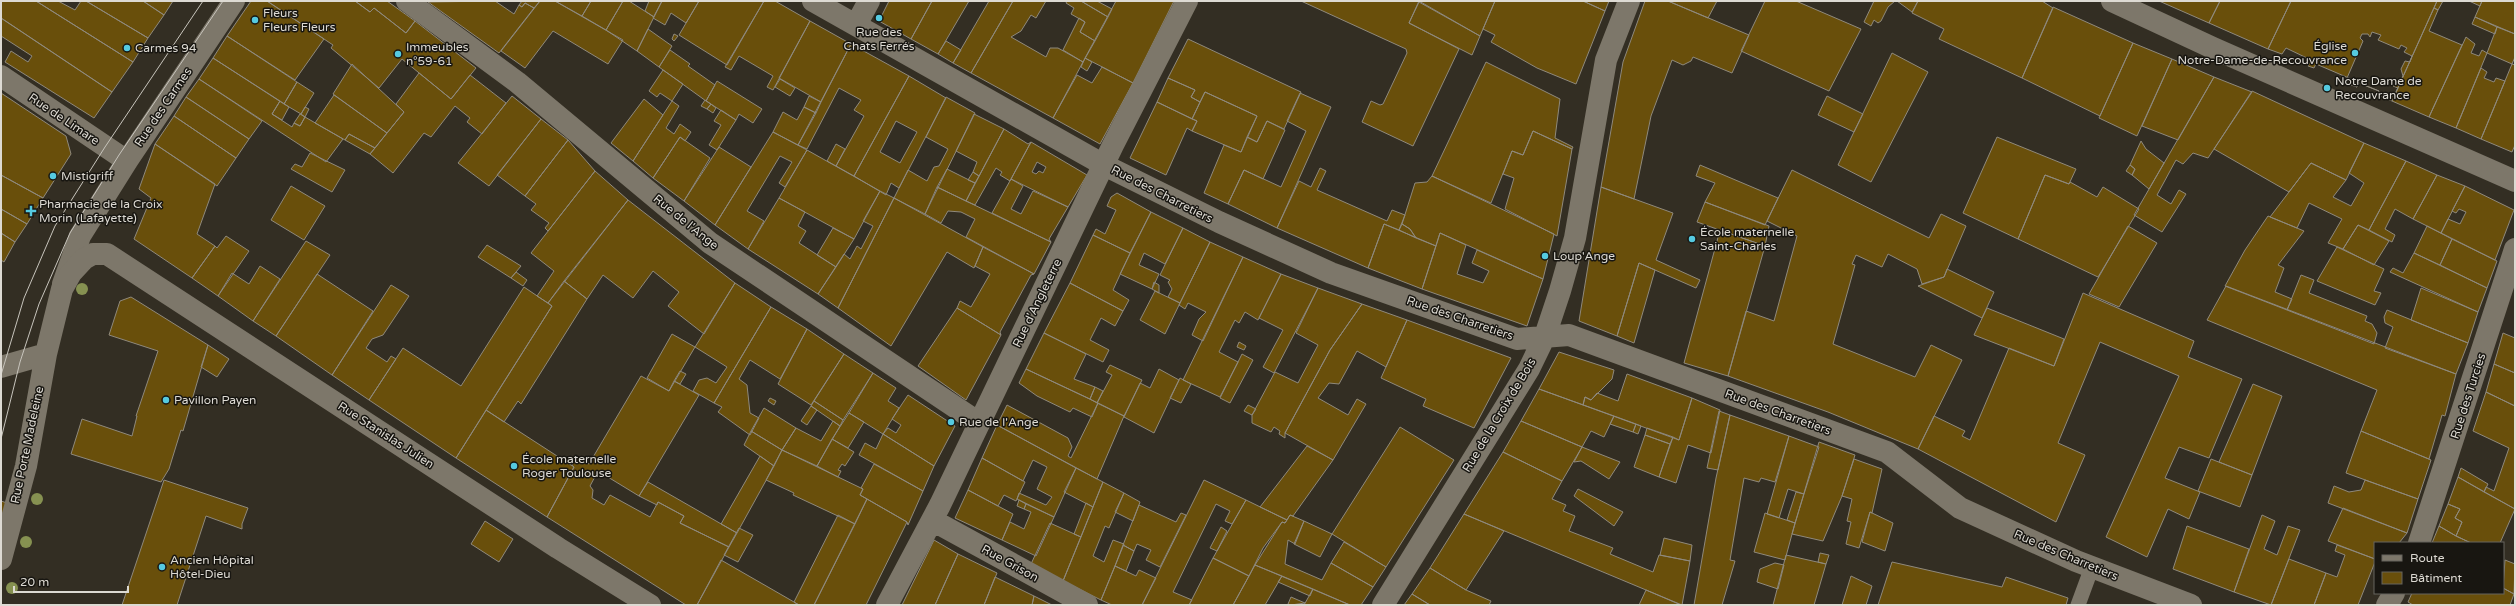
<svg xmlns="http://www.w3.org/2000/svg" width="2516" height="606" viewBox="0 0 2516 606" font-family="'Varela Round',sans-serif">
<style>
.building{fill:#694f0b;stroke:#8f897c;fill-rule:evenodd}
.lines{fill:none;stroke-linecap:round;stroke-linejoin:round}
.service{stroke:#7d776a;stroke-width:15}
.pedestrian{stroke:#7d776a;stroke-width:22}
.minor{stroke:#7d776a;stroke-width:22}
.tram{stroke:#c8c5bd;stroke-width:1}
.tree{fill:#869151}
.poi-dot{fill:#55cae0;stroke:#181611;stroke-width:1.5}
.labels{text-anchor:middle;stroke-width:3;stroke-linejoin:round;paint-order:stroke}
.poi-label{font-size:12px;fill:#dddad3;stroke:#181611;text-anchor:start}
.street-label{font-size:12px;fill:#dddad3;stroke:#181611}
</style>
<rect width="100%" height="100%" fill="#332e23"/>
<!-- building -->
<path class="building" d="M1 1H36L133 62 112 92 1 18Z
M36 1H58L75 10 81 1H86L148 38 133 62Z
M86 1H143L164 15 148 38Z
M143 1H173L164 15Z
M251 1H267L324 39 295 80 227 36Z
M267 1H355L370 12 374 8 406 33 415 21 476 68 451 99 402 59 379 88 331 48 333 45Z
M355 1H387L415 21 406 33 374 8 370 12Z
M495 1 514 14 519 5 522 7 525 3 534 8 499 53 428 2Z
M522 1H540L534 8 525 3 522 7 519 5Z
M540 1H555L623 40 608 64 553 31 525 68 501 51Z
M555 1H591L582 16Z
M591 1H623L606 30 582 16Z
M623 1H629L654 17 637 51 606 30Z
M649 1H662L654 17 645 11Z
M662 1H699L686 23 671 13 665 25 653 18Z
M699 1H764L727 65 679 35Z
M764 1H775L810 21 773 90 767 87 773 76 739 56 731 70 725 67Z
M889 1H932L911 39 879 21Z
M932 1H969L938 54 911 39Z
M989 1H1013L971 73 953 63Z
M1013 1H1046L1036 18 1031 15 1021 31 1011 37 1046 57 1050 48H1058L1083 62 1053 118 971 73Z
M1067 1H1081L1108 17 1095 41 1080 32 1085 22 1071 14 1074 8 1066 3Z
M1081 1H1097L1112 9 1108 17Z
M1116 1H1174L1133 83 1085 58Z
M1301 1H1419L1409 23 1459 49 1413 146 1362 122 1371 101 1380 105 1383 104 1407 53 1406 49Z
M1419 1H1495L1480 36Z
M1495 1H1583L1605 11 1576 84 1537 68 1491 42 1495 35 1483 29Z
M1583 1H1609L1605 11Z
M1645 1H1668L1749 35 1732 73 1693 57 1691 61 1683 65 1672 60 1651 116 1634 199 1601 187 1623 62Z
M1668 1H1717L1708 18Z
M1765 1H1796L1861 29 1829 91 1741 51Z
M1874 1H1895L1888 7 1881 21 1878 23 1874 20 1871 26 1864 22Z
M1897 1H1918L1912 12Z
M1918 1H2042L2053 8 2022 78 1939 39 1944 29 1912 13Z
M2159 1H2220L2209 23Z
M2220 1H2291L2268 49 2209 23Z
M2291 1H2437L2392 101 2378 95 2379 91 2359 83 2357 87 2349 84 2351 79 2316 64 2314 68 2308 66 2311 60 2286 48 2282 54 2268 49Z
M2437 1H2443L2438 10 2434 8Z
M2469 1H2482L2480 6Z
M2482 1H2515V34L2475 17Z
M1419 2 1480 36 1472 55 1409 23Z
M2053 7 2133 43 2100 116 2022 78Z
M2434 8 2438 10 2429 31 2462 45 2429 117 2392 101Z
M2475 17 2497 27 2495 34 2472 24Z
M1 18 112 92 94 118 5 62 11 51 28 62 32 56 1 36Z
M1079 18 1085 22 1080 32 1095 41 1083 62 1063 50Z
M810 21 851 44 821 102 779 78Z
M2497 27 2515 34V57L2512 64 2487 53Z
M648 29 672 46 659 67 637 51Z
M2372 32 2381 35 2378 40 2399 49 2401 45 2407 48 2404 52 2412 56 2410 62 2405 61 2401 69 2403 76 2401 80 2395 82 2393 86 2398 88 2394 97 2387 94 2385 98 2378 95 2379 91 2359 83 2357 87 2349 84 2351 79 2347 78 2363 41 2360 38 2362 34H2368L2370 37Z
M674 34 678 36 674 41 672 39Z
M227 36 297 82 284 104 213 58Z
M2466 37 2475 44 2471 53 2479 56 2482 50 2487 53 2456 128 2429 117Z
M1188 39 1301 92 1284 129 1267 121 1257 142 1247 137 1257 116 1205 92 1200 102 1191 97 1195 90 1168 78Z
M946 41 961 50 953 63 938 54Z
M2133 43 2172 59 2137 136 2099 118Z
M851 44 909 76 854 176 836 166 864 116 854 110 861 100 839 88 807 149 798 145Z
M670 50 690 64 688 66 715 85 706 101 659 67Z
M1892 53 1928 72 1871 182 1838 165Z
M213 58 280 101 272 114 292 127 294 123 300 126 305 117 343 139 326 162 199 79Z
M1085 58 1092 62 1087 71 1081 67Z
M2172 59 2214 77 2178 140 2142 126Z
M1486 62 1560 99 1555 138 1573 147 1572 149 1533 131 1523 155 1512 151 1491 203 1432 176Z
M352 64 404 112 387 133 333 94Z
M2512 64 2515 65V145L2512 152 2481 139Z
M1102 67 1133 83 1100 144 1053 118 1077 75 1092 83Z
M2481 68 2487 72 2484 78 2494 82 2496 78 2505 81 2481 139 2456 128Z
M663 70 683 84 672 101 660 93 657 97 649 91Z
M419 73 451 99 470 75 506 103 482 134 467 122 470 118 455 106 431 137 424 133 393 173 370 154 404 112 396 104Z
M909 76 946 98 899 188 891 183 886 195 854 176ZM896 121 917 132 900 163 880 152Z
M2214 77 2252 92 2208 158 2193 153 2183 164 2176 160 2157 195 2171 204 2179 190 2186 194 2162 232 2134 215Z
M1168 78 1195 90 1191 97 1200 102 1192 119 1157 102Z
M199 79 262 121 249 139 186 97Z
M780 79 795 88 790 96 775 87Z
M717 81 762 109 753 123 739 114 736 120 706 101Z
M297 82 314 93 301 114 284 104Z
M2252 91 2364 143 2346 180 2311 163 2289 192 2214 149Z
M1205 92 1257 116 1241 152 1192 131 1197 121 1192 119Z
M1 93 66 136 71 154 43 198 1 175Z
M1300 93 1331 107 1277 228 1228 204 1244 170 1281 187 1306 131 1287 121Z
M334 95 387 133 375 148 349 134 345 140 315 123Z
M512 96 541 119 489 186 458 163Z
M809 96 821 102 816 113 804 107Z
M1827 96 1863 114 1854 132 1818 115Z
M186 97 249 139 236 158 174 116Z
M946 97 975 113 925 214 894 198 908 170 927 181 934 167 939 166 948 149 926 137Z
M644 99 663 115 633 161 611 143Z
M705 100 711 104 707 109 701 106Z
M280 101 289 107 282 120 272 114Z
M672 101 679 106 666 128 674 134 680 124 691 132 685 141 680 137 653 178 633 161Z
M1157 102 1197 121 1192 131 1187 128 1166 175 1130 158Z
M711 104 716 108 713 113 707 109Z
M305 107 309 109 305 117 301 114Z
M804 107 816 113 798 145 773 132 783 112 797 120Z
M721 110 736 120 717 150 709 145 721 125 714 121Z
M300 114 305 117 300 126 294 123Z
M974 114 1004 129 979 176 973 172 977 162 956 151Z
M174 116 236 158 217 186 155 144Z
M541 119 568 140 525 196 497 175Z
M1267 121 1285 130 1263 179 1244 170 1228 204 1204 193 1224 145 1241 152 1247 137 1257 142Z
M1004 129 1028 144 1031 142 1010 181 1000 175 1002 172 996 168 975 205 966 201Z
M1533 131 1572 149 1557 236 1505 209 1514 178 1503 174 1512 151 1523 155Z
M773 132 807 150 785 187 779 183 792 162 780 156 747 211 764 221 748 249 715 225Z
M349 134 375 148 370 154 345 140Z
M680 137 710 158 684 201 653 178Z
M1997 137 2076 169 2069 184 2045 175 2018 239 1963 213Z
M568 140 595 171 548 231 545 228 549 223 531 210 536 204 525 196Z
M2141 141 2146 149 2164 163 2149 189 2132 175 2135 169 2130 165Z
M1031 142 1087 175 1068 207 1011 179ZM1037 162 1046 167 1043 173 1039 171 1036 174 1032 172Z
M2364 143 2406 161 2369 230 2358 225 2343 249 2328 243 2342 219 2309 203 2297 228 2270 217 2311 163 2346 180 2333 197 2351 206 2364 183 2349 173Z
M155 144 215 184 197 234 215 246 192 278 134 239 151 198 139 189Z
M836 144 845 149 836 166 827 161Z
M719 147 751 167 715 225 684 201Z
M807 150 880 191 854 239 779 198Z
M310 153 345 170 332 192 291 169 295 164 302 167Z
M2406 161 2437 175 2413 219 2395 209 2385 229 2395 235 2392 242 2369 230Z
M1700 165 1778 198 1765 225 1705 202 1715 183 1696 176Z
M2130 165 2135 169 2132 175 2126 171Z
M1320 168 1326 171 1317 190 1387 221 1392 210 1405 215 1399 230 1384 224 1368 268 1277 228 1299 181 1311 187Z
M947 169 975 183 966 201 937 187Z
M1792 170 1929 238 1941 214 1966 226 1944 277 1922 284 1917 269 1888 254 1882 267 1856 255 1852 264 1855 265 1833 344 1915 377 1931 345 1962 360 1918 449 1828 412 1728 376 1746 311 1774 321 1797 236 1767 221Z
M595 171 628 200 548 303 537 296 554 271 531 253Z
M973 172 979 176 975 183 968 180Z
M1 175 43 198 27 224 1 209Z
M2045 175 2069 184 2070 182 2097 197 2103 187 2139 209 2098 277 2018 239Z
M2437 175 2465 186 2441 233 2413 219Z
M1432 176 1554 234 1543 279 1440 233 1436 246 1416 238 1410 229 1402 224 1415 183 1427 182Z
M1011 179 1023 186 1011 209 1021 214 1033 191 1068 207 1049 239 1051 242 992 213Z
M291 186 325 206 304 240 271 220Z
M2465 186 2514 210 2495 260 2441 233 2448 219 2460 224 2466 212 2459 209 2456 213 2452 211Z
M937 187 1051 242 1034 274 966 237 975 219 961 212 948 211 941 223 925 214Z
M1601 187 1673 213 1656 260 1700 280 1696 288 1639 263 1617 336 1579 321Z
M880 191 894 198 838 308 818 294 844 254 850 259 857 246 861 249 873 226 863 221Z
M1117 193 1151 212 1130 253 1093 235 1096 229 1105 234 1116 210 1107 206 1111 197Z
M779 198 805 212 798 226 806 231 799 243 836 267 818 294 748 249Z
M894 198 983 247 974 268 947 252 891 346 838 308Z
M628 200 735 283 704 334 668 306 679 292 653 271 633 298 603 275 587 299 564 281Z
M1705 202 1769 226 1765 246 1697 222Z
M1 209 27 224 15 242 1 233Z
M1151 212 1183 228 1165 264 1144 253 1139 265 1159 274 1152 289 1120 274Z
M2268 216 2304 231 2278 265 2284 268 2275 292 2292 299 2287 310 2225 286 2245 250Z
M1384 224 1436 246 1422 289 1368 268Z
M1402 224 1410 229 1416 238 1399 230Z
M2358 225 2389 241 2374 265 2343 249Z
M2128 226 2157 243 2119 307 2089 294Z
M2427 226 2452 239 2440 265 2414 253Z
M833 228 854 239 836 267 817 255Z
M1183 228 1210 242 1180 303 1168 297 1172 289 1168 282 1170 280 1160 275Z
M1720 230 1765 246 1728 376 1684 363Z
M1 233 15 242 4 262 1 260Z
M1440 233 1466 245 1457 274 1483 283 1489 271 1472 263 1477 250 1543 279 1527 326 1422 289Z
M1093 235 1130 253 1113 290 1129 300 1123 311 1070 283Z
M226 236 249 251 218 296 192 278 215 246 217 248Z
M2452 239 2497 261 2487 288 2440 265Z
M306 241 330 255 276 336 253 321Z
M1210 242 1243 257 1203 341 1192 335 1199 319 1206 312 1188 303 1185 309 1179 305Z
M487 245 521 266 511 278 478 257Z
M983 247 1034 274 1031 275 1000 332 1001 335 957 308 960 301 971 307 990 274 975 266Z
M2337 247 2384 269 2374 291 2381 293 2375 305 2317 281Z
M2414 253 2487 288 2478 312 2390 272 2393 268 2403 273Z
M1243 257 1281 274 1258 320 1245 312 1239 323 1235 320 1219 352 1238 362 1220 397 1183 380Z
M1639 263 1655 270 1634 343 1617 336Z
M260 266 280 279 253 321 218 296 232 273 249 284Z
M1947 269 1994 292 1982 318 1918 286 1944 277Z
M516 272 527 280 523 286 511 278Z
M317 274 373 311 332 375 276 336Z
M1281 274 1318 288 1274 373 1263 367 1283 330 1259 318Z
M2301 275 2314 280 2309 293 2367 316 2365 321 2372 324 2377 333 2374 344 2287 310Z
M564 281 587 299 521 404 518 401 504 422 486 410 552 306 548 303Z
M1154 282 1159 285V293L1152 289Z
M735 283 771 307 714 403 693 391 699 380 707 378 716 383 727 367 695 347Z
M1070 283 1123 311 1115 326 1101 318 1090 340 1109 350 1103 362 1044 333Z
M391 285 409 296 383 335 372 339 366 348 387 362 391 356 396 359 369 400 332 375Z
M2226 286 2456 374 2445 416 2442 415 2429 459 2361 431 2377 390 2207 320Z
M524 287 552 306 456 458 369 400 403 348 461 386Z
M1318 288 1362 304 1330 350 1285 433V438L1279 434 1280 431 1274 427 1271 432 1252 423V415L1275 372 1298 383 1318 345 1296 333Z
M2421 288 2478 312 2468 343 2411 320Z
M1155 291 1180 303 1165 334 1140 320Z
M2083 293 2194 341 2188 357 2242 379 2209 458 2179 447 2165 478 2200 492 2189 519 2168 509 2147 557 2106 537 2179 376 2100 342 2058 443 2085 455 2056 522 1918 449 1934 416 1965 431 1962 436 1970 440 2009 348 2054 366Z
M131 297 208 345 183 431 181 430 169 469 161 482 71 454 82 419 132 436 137 416H136L158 351 109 335 120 301Z
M1362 304 1407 320 1386 367 1357 351 1339 384 1329 383 1318 398 1348 415 1357 399 1366 404 1333 460 1285 433 1330 350Z
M771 307 807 329 780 379 750 360 739 379 747 385 750 413 759 418 750 435 718 412 722 407 714 403Z
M957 308 1001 335 966 400 918 366Z
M1987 308 2064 339 2054 366 1974 335Z
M2387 310 2468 343 2456 374 2385 348 2393 327 2385 323 2384 317Z
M1407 320 1511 358 1474 428 1423 406 1426 399 1381 378Z
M807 329 844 354 811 405 778 384Z
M1044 333 1086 354 1074 379 1095 387 1090 399 1026 369Z
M2503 333 2515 338V373L2494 364Z
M672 334 695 347 669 391 647 378Z
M1239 342 1246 346 1244 350 1237 347Z
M208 345 229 359 217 377 201 367Z
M1559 352 1614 370 1612 379 1591 400 1585 397 1583 405 1539 389Z
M844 354 873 373 843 420 814 401Z
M1242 354 1253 360 1230 403 1220 398Z
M2494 364 2515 373V406L2486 392Z
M1110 365 1142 380 1124 416 1097 403 1112 375 1106 372Z
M1026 369 1098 403 1092 417 1073 408 1070 412 1037 396 1019 383Z
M1159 369 1179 380 1154 433 1124 417 1140 383 1150 388Z
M680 371 686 374 680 384 674 381Z
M873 373 896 388 888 401 899 408 883 434 849 413Z
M1627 374 1692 398 1679 440 1583 405 1585 397 1591 400 1597 393 1618 401Z
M641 376 669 391 674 381 699 395 639 496 598 471 590 486 593 490 592 498 604 505 610 495 650 517 658 502 684 516 680 523 729 547 697 605H686L547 517 574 467 572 465 576 457 589 464Z
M1180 378 1191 384 1181 403 1170 398Z
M2253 384 2282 396 2252 475 2219 462Z
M1095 387 1103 391 1097 403 1090 399Z
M1539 389 1614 416 1604 437 1591 431 1582 447 1521 421Z
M2486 392 2515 406V509L2484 492 2486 487 2494 491 2509 448 2473 431Z
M908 395 955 426 934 466 883 434 888 428 896 433 901 425 892 419Z
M770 398 776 401 774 405 768 401Z
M1692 398 1720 410 1711 453 1688 445 1676 483 1659 477 1673 437 1679 440Z
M814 401 843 420 840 426 811 406Z
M1098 403 1124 416 1097 479 997 425 1007 405 1068 438 1072 447 1068 456 1071 458Z
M1248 405 1256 409 1252 415 1244 411Z
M811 406 817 410 807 425 801 421Z
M764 408 796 428 782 450 751 431Z
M486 410 574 467 547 517 456 458Z
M1719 411 1730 415 1718 470 1707 468Z
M849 413 864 422 848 448 832 439Z
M1730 415 1789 436 1775 482 1761 478 1759 482 1744 478 1730 560 1735 561 1722 605H1694L1716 478Z
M1614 416 1636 424 1633 432 1610 424Z
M833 421 840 426 817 466 782 450 796 428 821 441Z
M1521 421 1582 447 1562 481 1503 452Z
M1636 424 1641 426 1638 434 1633 432Z
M997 425 1076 468 1054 517 1017 499 1019 493 1046 505 1052 497 1037 489 1047 467 1033 460 1023 481 982 458Z
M1400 427 1454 460 1386 567 1332 534Z
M1647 428 1673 437 1670 444 1645 435Z
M751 431 782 450 774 466 744 445Z
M2361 431 2431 460 2418 499 2346 473Z
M883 434 934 466 923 491 859 455 865 443 876 449Z
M1645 435 1670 444 1659 477 1634 467Z
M1789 436 1819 447 1804 494 1788 489 1779 518 1767 514Z
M832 439 854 452 845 466 842 464 838 470 841 471 838 477 817 466Z
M1819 442 1855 455 1842 496 1823 541 1792 534Z
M1307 446 1333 460 1293 516 1290 515 1287 520 1260 507Z
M1582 447 1620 462 1609 479 1581 461 1574 462Z
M782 450 863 489 860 495 867 499 855 524 793 495 794 493 766 480Z
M1503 452 1562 481 1552 499 1566 505 1563 511 1575 516 1569 531 1613 548 1610 554 1653 572 1659 555 1690 561 1682 605 1464 514Z
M760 456 774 466 737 533 721 524Z
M982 458 1025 482 1016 501 1004 495 998 506 968 490Z
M1854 459 1882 469 1872 513 1870 512 1859 548 1846 544 1851 522 1847 521 1852 499 1842 496Z
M2211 459 2252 475 2240 507 2198 491Z
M874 464 923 491 908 525 907 522 860 495 863 489 861 488Z
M1076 468 1103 482 1093 507 1064 492Z
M2461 468 2488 484 2484 492 2458 477Z
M2458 477 2515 509 2500 543H2471L2456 536 2462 522 2455 518 2460 509 2448 504Z
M164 480 248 508 242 524V529L206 516 177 605H122Z
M1204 480 1246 500 1232 524 1225 521 1230 511 1216 504 1173 592 1192 600 1189 605H1142Z
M2365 480 2418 499 2407 533 2328 503 2334 486 2349 492 2361 490Z
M648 482 737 533 729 547 680 523 684 516 658 502 657 505 639 496Z
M1103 482 1124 493 1109 528 1105 526 1093 556 1104 562 1113 540 1124 544 1101 600 1063 581Z
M1578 489 1623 512 1614 526 1574 496Z
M968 490 1013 514 1002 540 955 518Z
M1796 492 1804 494 1795 523 1787 520Z
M1124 493 1140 502 1133 521 1115 512Z
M867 499 907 522 866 605H814Z
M1019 500 1026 504 1024 509 1017 506Z
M1246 500 1287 520 1285 523 1282 522 1263 548 1249 576 1213 558Z
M1 501 7 503 1 526Z
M1086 503 1093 507 1081 537 1074 534Z
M1026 504 1054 517 1036 556 1002 540 1010 522 1024 529 1031 512 1024 509Z
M2448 504 2460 509 2455 518 2462 522 2456 536 2439 526Z
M1139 505 1176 522 1181 513 1186 515 1160 567 1146 560 1151 550 1137 544 1134 551 1123 545Z
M2343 508 2407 533 2399 543H2375V559L2328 541Z
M1870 512 1893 523 1885 551 1862 542Z
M1765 513 1795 523 1785 560 1754 552Z
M1464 514 1504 531 1466 590 1430 568Z
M838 515 855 524 814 605H799L794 602Z
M1290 515 1304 521 1295 544 1288 540 1285 564 1322 580 1331 563 1373 587 1361 605H1350L1255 565 1282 522 1285 523Z
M2262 515 2275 521 2264 549 2277 555 2288 526 2300 530 2271 605 2234 592Z
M485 521 513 539 499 562 471 544Z
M1304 521 1332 534 1320 557 1294 544Z
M1050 523 1081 537 1063 581 1031 564Z
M2187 526 2249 549 2234 592 2173 569Z
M2439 526 2456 536 2471 543H2432Z
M1221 527 1227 531 1217 551 1210 548Z
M739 528 753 535 738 562 724 555Z
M1664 538 1692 545 1690 561 1660 555Z
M934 540 958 554 935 605H902Z
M1344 542 1386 567 1373 587 1331 563Z
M1123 545 1134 551 1126 571 1115 566Z
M2337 545 2375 559V562L2358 605H2314L2326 573 2337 577 2345 555 2335 551Z
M1820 553 1829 555 1826 564 1818 562Z
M958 554 997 573 984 605H935Z
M1786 555 1826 564 1814 605H1773Z
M1213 558 1249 576 1233 605H1189Z
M2289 559 2326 573 2314 605H2271Z
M721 560 794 602 799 605H697Z
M2505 560 2515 564 2514 594 2503 588Z
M1892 562 2002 587 2006 577 2068 598 2066 605H1878Z
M1775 563 1784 565 1778 589 1757 582 1760 569Z
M1255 565 1282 576 1265 605H1233Z
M1115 566 1136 576 1139 570 1156 578 1142 605H1112L1101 600Z
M1430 568 1466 590 1491 601 1489 605H1430L1412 594Z
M1282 576 1313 589 1310 596 1278 582Z
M1851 576 1872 586 1866 605H1842Z
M995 577 1034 596 1032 605H984Z
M2503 588 2514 594 2510 605H2413L2408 602 2412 593H2503Z
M1313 589 1350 605H1304Z
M1646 590 1681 605H1639Z
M1412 594 1430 605H1404Z
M1034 596 1052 605H1032Z
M1291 597 1305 603 1291 605 1288 604Z"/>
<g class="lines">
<!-- service -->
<path class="service" d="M2078 605 2092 567"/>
<!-- pedestrian -->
<path class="pedestrian" d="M407 1 517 82 710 243 979 423
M1 76 127 161
M63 284 80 236 127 161 234 1"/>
<!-- minor -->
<path class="minor" d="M813 1 1104 165 1219 222 1331 273 1517 339 1569 335 1887 452 1960 508 2076 561 2191 605
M2112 1 2213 48 2515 181
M856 25 869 1
M1 367 46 354
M932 520 1087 605
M2419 543 2515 249
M1 559 26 466 46 354 62 289 71 273 84 259 93 254H107L558 548 650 605
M887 605 940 505 1113 145 1187 1
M1383 605 1529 369 1545 336 1560 291 1575 238 1606 60 1629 1
M2387 605 2394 593"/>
<!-- tram -->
<path class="tram" d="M1 375 24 298 55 226 105 147 203 1
M1 439 20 362 39 304 70 233 119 155 223 1"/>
</g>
<!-- trees -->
<g class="tree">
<circle cx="82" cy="289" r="6"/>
<circle cx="37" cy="499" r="6"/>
<circle cx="26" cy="542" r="6"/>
<circle cx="12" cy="588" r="6"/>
</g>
<!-- markers -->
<g class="poi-dot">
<circle cx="879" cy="18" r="4"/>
<circle cx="255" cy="20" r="4"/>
<circle cx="127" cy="48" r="4"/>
<circle cx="2355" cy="53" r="4"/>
<circle cx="398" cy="54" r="4"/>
<circle cx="2327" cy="88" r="4"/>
<circle cx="53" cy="176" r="4"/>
<path d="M29 205h4v4h4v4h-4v4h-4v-4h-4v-4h4z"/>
<circle cx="1692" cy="239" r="4"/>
<circle cx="1545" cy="256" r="4"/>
<circle cx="166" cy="400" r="4"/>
<circle cx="951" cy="422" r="4"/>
<circle cx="514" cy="466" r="4"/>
<circle cx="162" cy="567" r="4"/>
</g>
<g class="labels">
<!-- poi labels -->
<g class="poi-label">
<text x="263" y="17">Fleurs<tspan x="263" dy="14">Fleurs Fleurs</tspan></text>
<text x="879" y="36" text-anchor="middle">Rue des<tspan x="879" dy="14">Chats Ferrés</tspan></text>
<text x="2347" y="50" text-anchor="end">Église<tspan x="2347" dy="14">Notre-Dame-de-Recouvrance</tspan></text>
<text x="406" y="51">Immeubles<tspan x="406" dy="14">n°59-61</tspan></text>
<text x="135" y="52">Carmes 94</text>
<text x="2335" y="85">Notre Dame de<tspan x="2335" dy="14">Recouvrance</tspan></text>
<text x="61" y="180">Mistigriff</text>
<text x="39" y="208">Pharmacie de la Croix<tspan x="39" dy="14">Morin (Lafayette)</tspan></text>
<text x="1700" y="236">École maternelle<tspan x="1700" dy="14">Saint-Charles</tspan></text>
<text x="1553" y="260">Loup'Ange</text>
<text x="174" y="404">Pavillon Payen</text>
<text x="959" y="426">Rue de l'Ange</text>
<text x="522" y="463">École maternelle<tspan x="522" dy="14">Roger Toulouse</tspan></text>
<text x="170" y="564">Ancien Hôpital<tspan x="170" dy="14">Hôtel-Dieu</tspan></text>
</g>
<!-- street labels -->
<g class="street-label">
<text transform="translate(163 107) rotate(-56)" y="4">Rue des Carmes</text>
<text transform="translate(64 119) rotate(34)" y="4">Rue de Limare</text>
<text transform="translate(1162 194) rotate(27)" y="4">Rue des Charretiers</text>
<text transform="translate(686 222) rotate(39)" y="4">Rue de l'Ange</text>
<text transform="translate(1037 303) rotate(-64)" y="4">Rue d'Angleterre</text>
<text transform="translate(1460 318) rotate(19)" y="4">Rue des Charretiers</text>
<text transform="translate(2468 396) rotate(-72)" y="4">Rue des Turcies</text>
<text transform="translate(1778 412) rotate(20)" y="4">Rue des Charretiers</text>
<text transform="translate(1499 415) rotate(-59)" y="4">Rue de la Croix de Bois</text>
<text transform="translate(386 435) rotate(33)" y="4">Rue Stanislas Julien</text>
<text transform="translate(27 445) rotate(-78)" y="4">Rue Porte Madeleine</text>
<text transform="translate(2066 555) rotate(23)" y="4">Rue des Charretiers</text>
<text transform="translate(1010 563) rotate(29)" y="4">Rue Grison</text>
</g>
</g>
<!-- border -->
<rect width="2516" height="606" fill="none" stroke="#dddad3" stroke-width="4"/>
<!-- legend -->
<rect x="2374" y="542" width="130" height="52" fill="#181611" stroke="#67645f"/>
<rect x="2382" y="555" width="20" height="6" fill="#7d776a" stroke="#67645f"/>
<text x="2410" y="562" font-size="12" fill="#dddad3">Route</text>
<rect x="2382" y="572" width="20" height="12" fill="#694f0b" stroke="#67645f"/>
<text x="2410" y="582" font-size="12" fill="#dddad3">Bâtiment</text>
<!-- scale -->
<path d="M14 586v6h114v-6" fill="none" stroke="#dddad3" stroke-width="2"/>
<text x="20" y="586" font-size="12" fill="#dddad3" stroke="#181611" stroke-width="3" paint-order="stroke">20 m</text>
</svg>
